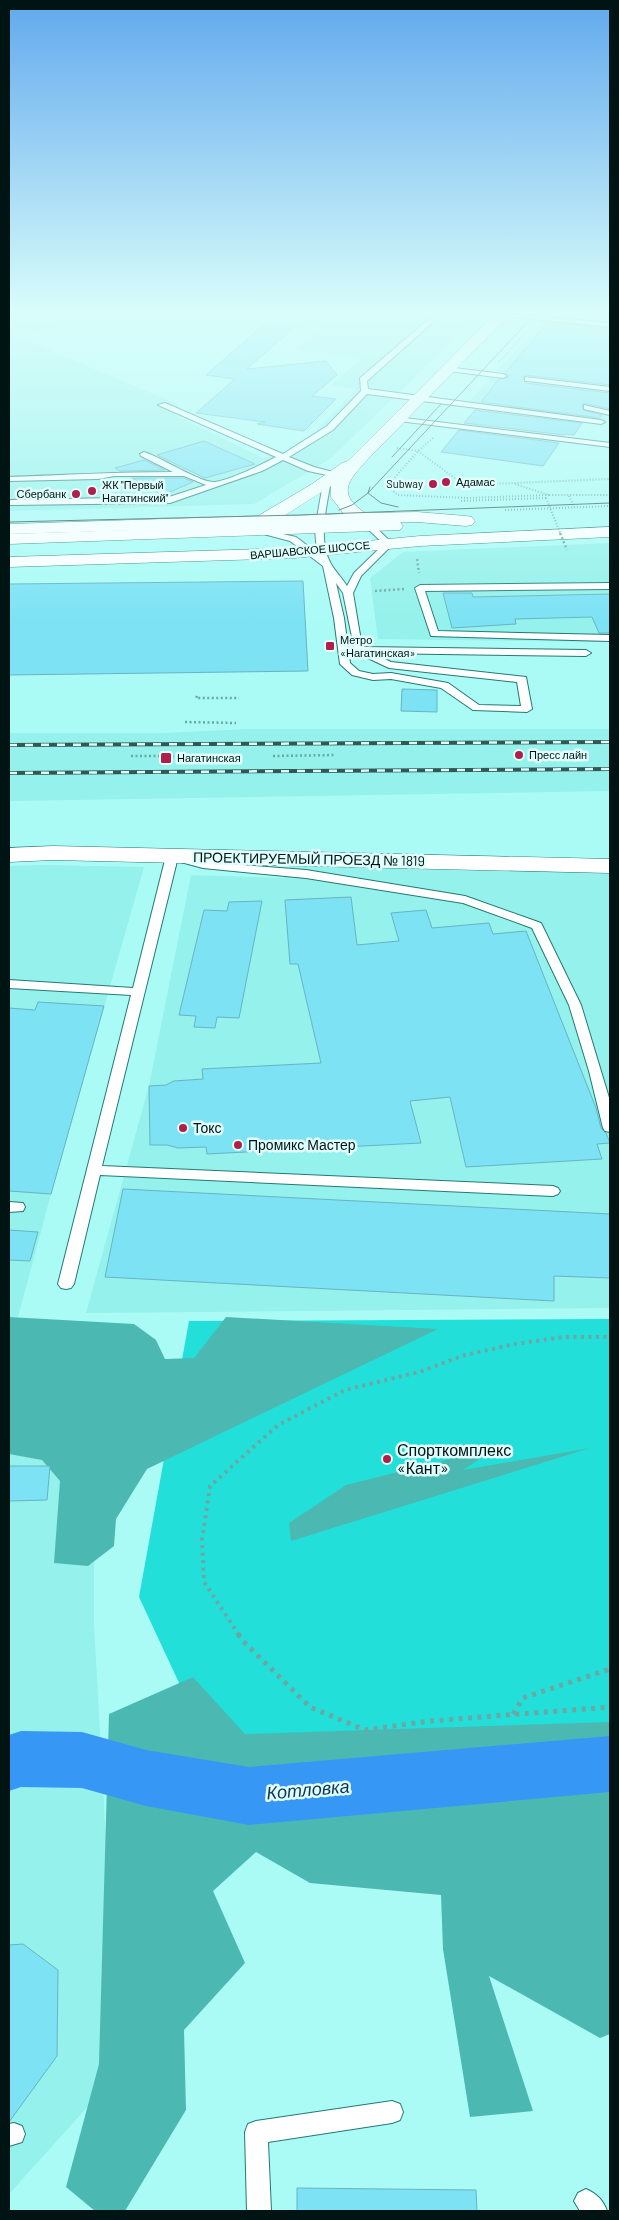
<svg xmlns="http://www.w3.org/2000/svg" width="619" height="2220" viewBox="0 0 619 2220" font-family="Barlow,sans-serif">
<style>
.built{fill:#94f1eb}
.green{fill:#22e0d9}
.forest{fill:#4cb8b2}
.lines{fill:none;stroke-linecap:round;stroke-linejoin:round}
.river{fill:#3698f4;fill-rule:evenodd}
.building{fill:#7ce2f4;stroke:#67b4c3}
.lane-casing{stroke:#237975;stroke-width:2}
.street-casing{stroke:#237975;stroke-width:1}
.secondary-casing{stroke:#237975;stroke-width:1}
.primary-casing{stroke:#237975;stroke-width:1}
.path-far3{stroke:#6ca7a4;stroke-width:2;stroke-dasharray:1 2;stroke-linecap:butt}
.path-far2{stroke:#6ca7a4;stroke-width:2.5;stroke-dasharray:2 2.5;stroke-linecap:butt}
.path-far1{stroke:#6ca7a4;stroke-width:4;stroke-dasharray:3 4.5;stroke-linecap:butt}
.path{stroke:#6ca7a4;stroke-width:5;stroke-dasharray:4 5.5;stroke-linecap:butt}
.lane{fill:#fff;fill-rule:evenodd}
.street{fill:#fff;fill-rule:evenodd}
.secondary{fill:#fff;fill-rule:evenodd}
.primary{fill:#fff;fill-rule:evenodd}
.tram{stroke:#325856;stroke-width:1}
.rail-casing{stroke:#325856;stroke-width:4}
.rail{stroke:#e0fefc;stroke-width:2.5;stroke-dasharray:8;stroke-linecap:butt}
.path-bridge-far1{stroke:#6ca7a4;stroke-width:2;stroke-dasharray:1 2;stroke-linecap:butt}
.path-bridge{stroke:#6ca7a4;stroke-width:2.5;stroke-dasharray:2 2.5;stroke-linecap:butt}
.poi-dot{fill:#b01e49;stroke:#e0fefc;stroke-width:2}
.labels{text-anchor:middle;stroke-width:5;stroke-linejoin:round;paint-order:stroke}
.far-poi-label{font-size:11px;fill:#001413;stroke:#e0fefc;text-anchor:start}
.far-street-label{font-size:11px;fill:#001413;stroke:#e0fefc}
.street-label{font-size:14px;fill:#001413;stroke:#e0fefc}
.poi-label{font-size:14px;fill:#001413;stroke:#e0fefc;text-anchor:start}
.near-poi-label{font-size:16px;fill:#001413;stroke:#e0fefc;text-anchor:start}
.near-water-label{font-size:18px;font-style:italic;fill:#0e3459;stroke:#e0fefc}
</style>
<rect width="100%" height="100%" fill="#aafbf6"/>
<!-- built -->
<path class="built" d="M9 313H116L19 337 179 405 175 415 263 458 284 452 314 433 356 389 331 385 362 358 296 349 328 321 265 313H482L330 459 254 504 9 511Z
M549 313H610V420L467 404Z
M610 543V642L378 639 370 578 403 552Z
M250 729H610V791L9 801V733H164Z
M292 864 610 873V1308L86 1313 149 1086 191 875 284 878Z
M44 865 144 867 51 1194 18 1317 9 1318V866Z
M9 1425 94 1464V1624L119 2072 9 2194Z"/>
<!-- green -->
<path class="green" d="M610 1319V1782L214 1758 139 1597 189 1321Z"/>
<!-- forest -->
<path class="forest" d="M9 1317 134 1324 156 1340 165 1359 194 1358 226 1317 438 1329 147 1469 116 1519 114 1546 88 1566 54 1563 60 1481 42 1460 9 1454Z
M498 1447 463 1470 590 1448 291 1541 289 1523 346 1485Z
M193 1677 245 1734 610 1722V2034L600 2038 489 1976 533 2111 470 2117 443 1949 441 1895 310 1883 256 1852 213 1891 245 1963 184 2030 186 2110 125 2211H95L66 2187 99 2064 109 1714Z"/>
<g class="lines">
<!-- river -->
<path class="river" d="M21 1731 82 1732 146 1750 249 1767 610 1736V1792L249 1825 146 1806 82 1788 21 1787 9 1791V1735Z"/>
</g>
<!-- building -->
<path class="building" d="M269 320 298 324 247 369 326 361 337 375 312 396 336 399 304 431 257 424 265 422 196 413 235 379 206 375Z
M547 323 610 329V385L525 375 523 377 525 383 610 393V409L584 403 582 405 583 410 602 415 600 418 481 402 499 379 509 377 505 373Z
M475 410 582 423 574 435 565 434 564 435 464 423Z
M459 430 559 443 543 466 441 452Z
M204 441 255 464 205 478 157 455Z
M144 460 165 470 120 471 115 468Z
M132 478H184L193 482 163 495Z
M303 581 308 671 9 675V584Z
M443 593H472L473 597 610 594V633H599L592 617 515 619 516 624 452 628Z
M402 689 437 690V712L401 711Z
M351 897 357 945 399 941 391 913 426 910 432 928 489 923 493 934 526 931 596 1108 601 1128 606 1133 610 1143 597 1144 602 1159 466 1167 450 1097 410 1101 421 1143 207 1154 206 1147 178 1148 167 1145H150L149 1086 166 1085 174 1081 203 1079 202 1069 321 1063 298 964H290L285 900Z
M262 901 239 1018 217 1017 215 1028 194 1027 196 1016 179 1015 204 910 227 911 229 902Z
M38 1002 104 1006 51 1194 9 1191V1008L35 1010Z
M123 1189 610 1214V1278L554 1276V1301L105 1277Z
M9 1230 38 1232 30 1261 9 1260Z
M9 1466H50L47 1500 9 1501Z
M23 1944 58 1970 57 2056 9 2122V1945Z
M297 2188 476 2190 477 2211H297Z"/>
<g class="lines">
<!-- lane casing -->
<g class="lane-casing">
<path id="lane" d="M436 313H443L367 381 368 389 601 420 605 422 601 424 367 394 333 430 289 457 314 467 337 473V477L308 471 283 460 262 471 170 503 9 505V501L11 500 169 497 206 485 184 476H114L98 479 9 481V477C64 475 118 472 173 472L141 456 140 454 144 452C161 457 200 483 215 482 230 480 263 464 276 457L158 405 165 403 283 454 327 426 361 391 360 378Z
M501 313 610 323V327L504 316Z
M446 367 503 374 507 376 503 378 449 371H446Z
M525 377 610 387V391L528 381H525Z
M584 405 610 411V415L584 409Z
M396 417 610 443V447L399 421 395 419Z
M324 478 331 480C327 506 317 539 331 564 335 571 342 578 347 586L354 573 384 544 359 521V517H365L393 544 361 576 353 593 362 647 586 650 591 653 586 656 372 653 391 662 526 677 532 709 527 712 473 710 441 688 391 679 373 680 352 675 340 664 334 618 323 566 290 541 256 532 260 529 296 537 317 553 315 529ZM336 583 343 593 355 652 389 668 517 682 521 706 479 705 448 683 391 673 373 674 359 671 350 663 344 618Z
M610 583V589L425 591 438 631 610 635V641L431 636 415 588 420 585Z
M172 853 204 862 306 870 465 896 541 923 581 1005 610 1101V1132L605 1131 603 1128 589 1071 569 1005 532 928 463 903 306 878 203 868 177 861 102 1166 553 1186 558 1188 560 1191 558 1194 553 1196 100 1175 74 1284 71 1288 66 1289 61 1288 58 1284 131 995 9 988V980L133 988 166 856Z
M9 1202 23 1203 25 1207 23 1211 9 1212Z
M392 2101 400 2104 403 2112 400 2120 392 2123 268 2142 271 2211H247L245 2132 248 2124 256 2121Z
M14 2123 22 2126 25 2134 22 2142 9 2146V2124Z
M586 2189C597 2194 603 2200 607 2211H580L574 2201 578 2193Z"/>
</g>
<!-- street casing -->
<g class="street-casing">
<path id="street" d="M53 846 610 859V873L53 860 9 862V848Z"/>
</g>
<!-- secondary casing -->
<g class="secondary-casing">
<path id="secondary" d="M496 313H511L368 459C348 481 336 493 365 513L417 512 466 516 472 517 475 521 472 525 466 526 417 522 9 534V524L258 516 312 484 342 463 348 461ZM331 486V497L344 514 284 516Z"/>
</g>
<!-- primary casing -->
<g class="primary-casing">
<path id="primary" d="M394 521 400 522 403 526 400 530 9 544V534Z
M610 527V537L420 546 294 558 9 567V557L294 548 420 536Z"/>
</g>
<!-- path-far3 -->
<path class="path-far3" d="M499 362 527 331
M433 438 418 451 387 486 398 495 468 498 549 495
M397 448 418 451 464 485 610 479
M515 484 549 495H610
M569 496 574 507
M461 501 546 498
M505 510 610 506"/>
<!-- path-far2 -->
<path class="path-far2" d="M417 559 419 573
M375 591 404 589
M197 696 196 698H239
M185 722 236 723
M131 756H193
M273 756 336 755"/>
<!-- path-far1 -->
<path class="path-far1" d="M239 1635 204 1582 202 1540 210 1486 278 1425 345 1390 419 1372 465 1355 515 1344 564 1337H610"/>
<!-- path -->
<path class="path" d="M238 1634 243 1641 310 1707 365 1730 430 1721 610 1707
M513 1714 523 1698 610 1669"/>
<!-- lane -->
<use href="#lane" class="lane"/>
<!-- street -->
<use href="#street" class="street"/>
<!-- secondary -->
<use href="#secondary" class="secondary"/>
<!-- primary -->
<use href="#primary" class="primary"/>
<!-- tram -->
<path class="tram" d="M392 457 441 404
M370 487 368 493 381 503 398 507
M339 510 352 505 368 493 536 313
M9 522 299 515 610 503"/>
<!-- rail casing -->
<g class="rail-casing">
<path id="rail" d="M9 745 610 742
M9 773 610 769"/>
</g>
<!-- rail -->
<use href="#rail" class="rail"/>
<!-- path-bridge-far1 -->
<path class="path-bridge-far1" d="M546 498 561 535"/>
<!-- path-bridge -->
<path class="path-bridge" d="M560 533 567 550"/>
</g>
<!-- sky -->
<linearGradient id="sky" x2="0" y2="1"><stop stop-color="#61a9ed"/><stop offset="0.5" stop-color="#d9fdfb"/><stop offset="1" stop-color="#d9fdfb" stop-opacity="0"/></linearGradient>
<rect width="619" height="624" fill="url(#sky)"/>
<!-- markers -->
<g class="poi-dot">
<circle cx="446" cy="482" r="5"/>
<circle cx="433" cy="484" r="5"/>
<circle cx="92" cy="491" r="5"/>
<circle cx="76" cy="494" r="5"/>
<rect x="325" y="641" width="10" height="10" rx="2.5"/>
<circle cx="519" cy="755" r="5"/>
<rect x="160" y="752" width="12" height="12" rx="2.5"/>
<circle cx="183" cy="1128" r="5"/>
<circle cx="238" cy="1145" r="5"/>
<circle cx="387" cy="1459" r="5"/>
</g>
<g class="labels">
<!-- far-poi labels -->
<g class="far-poi-label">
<text x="456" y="486">Адамас</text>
<text x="423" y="488" text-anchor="end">Subway</text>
<text x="102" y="489">ЖК "Первый<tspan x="102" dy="13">Нагатинский"</tspan></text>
<text x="66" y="498" text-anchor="end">Сбербанк</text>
<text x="340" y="644">Метро<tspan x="340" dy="13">«Нагатинская»</tspan></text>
<text x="529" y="759">Пресс лайн</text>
<text x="177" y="762">Нагатинская</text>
</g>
<!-- far-street labels -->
<g class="far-street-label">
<text transform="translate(310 550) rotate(-5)" y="4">ВАРШАВСКОЕ ШОССЕ</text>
</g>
<!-- street labels -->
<g class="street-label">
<text transform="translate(309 859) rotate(1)" y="5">ПРОЕКТИРУЕМЫЙ ПРОЕЗД № 1819</text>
</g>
<!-- poi labels -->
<g class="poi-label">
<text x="193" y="1133">Токс</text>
<text x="248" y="1150">Промикс Мастер</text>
</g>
<!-- near-poi labels -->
<g class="near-poi-label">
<text x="397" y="1456">Спорткомплекс<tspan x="397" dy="18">«Кант»</tspan></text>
</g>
<!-- near-water labels -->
<g class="near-water-label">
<text transform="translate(308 1790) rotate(-5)" y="6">Котловка</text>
</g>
</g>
<!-- border -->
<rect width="619" height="2220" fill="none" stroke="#001413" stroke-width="20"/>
</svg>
